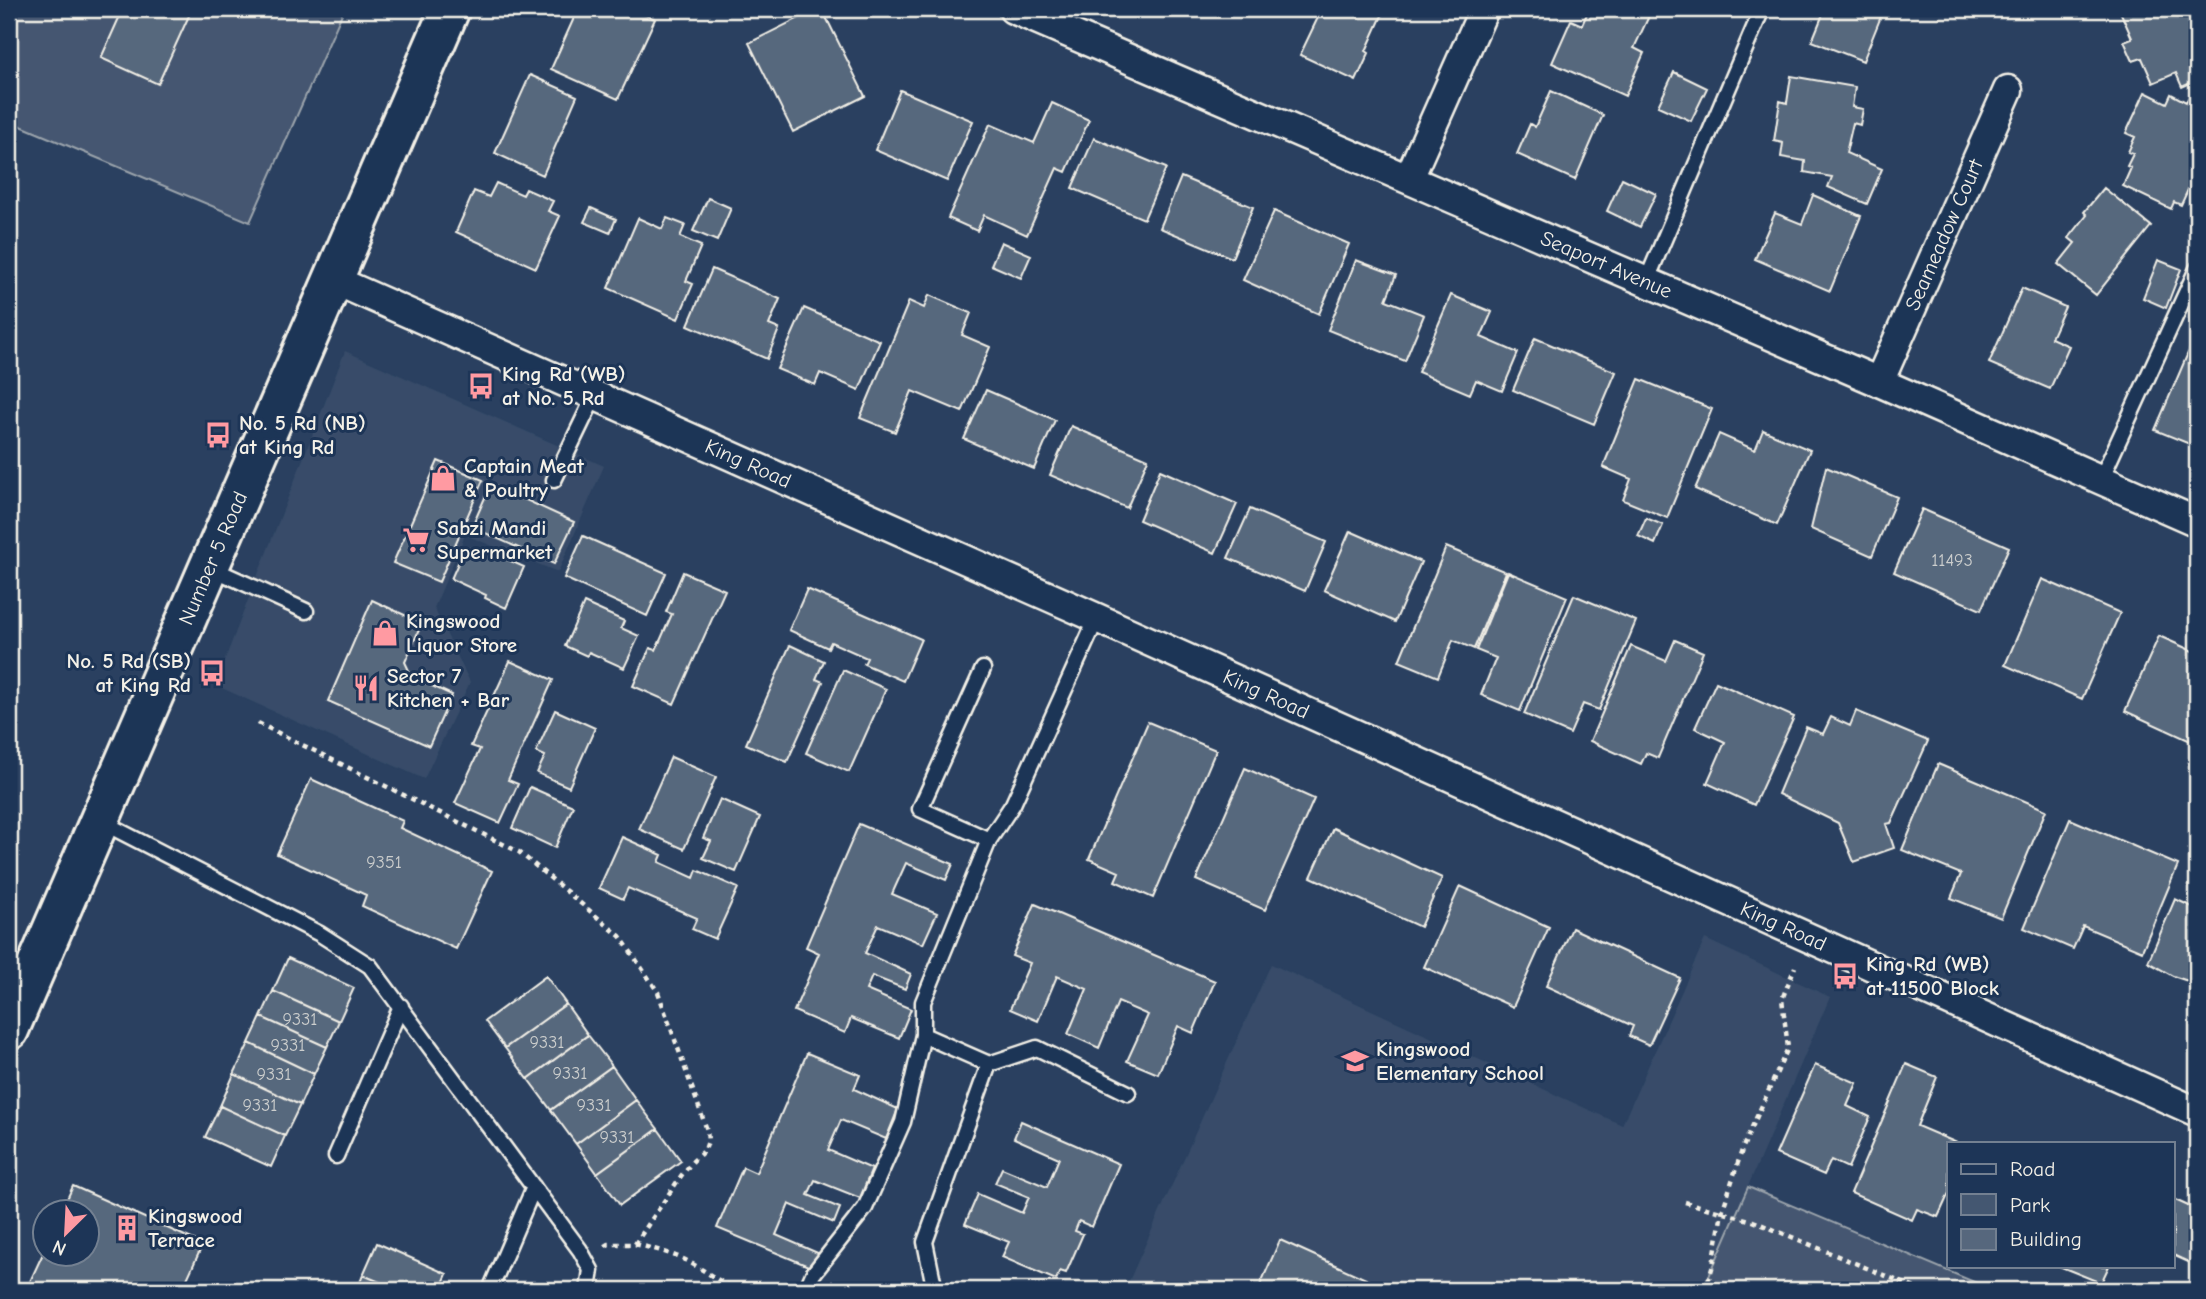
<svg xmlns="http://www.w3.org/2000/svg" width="2206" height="1299" viewBox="0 0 2206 1299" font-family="'Comic Neue',sans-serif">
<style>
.built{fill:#374c69}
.green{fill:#445771;stroke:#9ca4ac;stroke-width:2}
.building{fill:#56677d;stroke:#f4f1e8;stroke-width:2}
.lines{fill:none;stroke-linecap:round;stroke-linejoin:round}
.lane-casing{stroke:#f4f1e8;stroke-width:19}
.street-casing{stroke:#f4f1e8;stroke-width:33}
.secondary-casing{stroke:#f4f1e8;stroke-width:44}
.path{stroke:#f4f1e8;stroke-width:4.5;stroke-dasharray:5 5;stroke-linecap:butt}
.lane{stroke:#1d3557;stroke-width:14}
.street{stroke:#1d3557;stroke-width:28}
.secondary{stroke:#1d3557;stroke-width:38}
.labels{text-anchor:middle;stroke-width:6;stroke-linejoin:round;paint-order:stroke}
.number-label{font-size:18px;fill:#cccecd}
.street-label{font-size:21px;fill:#f4f1e8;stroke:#1d3557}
.poi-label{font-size:21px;font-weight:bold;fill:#f4f1e8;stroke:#1d3557;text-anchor:start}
</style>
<rect width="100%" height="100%" fill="#2a4060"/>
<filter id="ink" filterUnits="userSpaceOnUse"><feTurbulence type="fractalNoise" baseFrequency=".0143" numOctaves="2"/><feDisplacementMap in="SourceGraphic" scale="14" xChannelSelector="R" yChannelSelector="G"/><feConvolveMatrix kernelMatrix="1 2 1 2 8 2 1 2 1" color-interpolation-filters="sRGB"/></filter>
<g filter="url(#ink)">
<!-- built -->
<path class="built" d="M345 351 604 466 558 572 465 535 434 608 470 682 424 779 215 685Z
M1705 939 1830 997 1703 1290H1125L1271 964 1622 1125Z"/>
<!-- green -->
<path class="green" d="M9 9H344L250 222 9 121Z
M1748 1187 1993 1290H1703Z"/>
<!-- building -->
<path class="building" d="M123 9H192L158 84 101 58Z
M578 9H632L655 19 618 99 551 69Z
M817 9H822L865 96 793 132 749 43Z
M1322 9H1385L1366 51 1369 53 1356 81 1300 55Z
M1589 9H1633L1649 16 1634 48 1644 53 1625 96 1552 63 1571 20 1582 25Z
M1825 9H1884L1863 61 1812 41Z
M2119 9H2197V80L2182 87 2176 73 2153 83 2142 58 2133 61 2124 41 2132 38Z
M1674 72 1707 88 1691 121 1658 106Z
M530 75 577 96 543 175 495 153Z
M1791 76 1855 87 1852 107 1863 109 1860 125 1853 123 1846 153 1882 169 1867 204 1828 187 1832 177 1804 172 1805 161 1781 157 1783 143 1774 141 1780 101 1787 103Z
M900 90 973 121 947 181 875 150Z
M1551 91 1603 115 1575 180 1517 154 1530 124 1535 127Z
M2145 92 2167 103 2171 94 2186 102 2191 93 2197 96V170L2181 205 2174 202 2171 209 2123 186 2131 168 2127 166 2133 154 2128 152 2135 137 2126 133Z
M1052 103 1089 120 1066 172 1057 168 1027 235 984 215 977 231 948 218 990 124 1034 143Z
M1094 138 1166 168 1144 219 1072 188Z
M1181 177 1253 207 1232 258 1160 228Z
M1622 178 1656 194 1640 227 1607 211Z
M496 183 523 195 526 189 553 201 548 211 560 216 536 268 456 232 474 191 489 197Z
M2104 188 2151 226 2096 295 2058 264 2075 243 2069 238 2087 215 2084 212Z
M1813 195 1861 216 1830 291 1755 259 1775 213 1802 224Z
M708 198 731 208 717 241 693 231Z
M591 208 616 219 610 233 584 222Z
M1274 211 1349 244 1319 314 1243 280Z
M638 218 662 229 667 218 685 225 680 237 701 246 686 281 693 284 678 319 608 288Z
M1001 242 1031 255 1021 278 991 265Z
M1356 260 1396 275 1386 300 1424 315 1405 361 1328 330Z
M2158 260 2181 269 2166 308 2143 298Z
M712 269 780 299 769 325 779 329 767 359 688 325Z
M2022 288 2065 307 2051 338 2069 346 2050 389 1989 363Z
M929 295 971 313 962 335 990 347 962 412 912 391 895 432 860 418 909 301 924 308Z
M1451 295 1492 312 1481 337 1518 353 1502 391 1476 380 1470 394 1418 372Z
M804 308 880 341 859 390 820 373 815 385 777 369Z
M2197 332V433L2192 445 2155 430Z
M1535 338 1616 372 1594 424 1513 390Z
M1639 379 1712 409 1667 518 1623 500 1631 479 1603 467Z
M986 390 1055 420 1034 469 964 439Z
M1071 426 1148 459 1127 508 1050 475Z
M1763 430 1810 450 1777 525 1695 489 1719 434 1755 450Z
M438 461 483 480 439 582 393 563Z
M1826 467 1897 497 1872 556 1811 529Z
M1160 470 1237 504 1215 553 1139 520Z
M491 484 574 522 554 564 472 527Z
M1250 509 1326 542 1305 591 1228 558Z
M1922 509 2009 547 1981 610 1894 572Z
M1646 518 1663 525 1655 544 1638 536Z
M1350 531 1421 562 1395 622 1324 590Z
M583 536 666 573 647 616 564 578Z
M465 547 483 555 486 550 524 567 506 608 485 598 486 595 451 579Z
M1446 547 1506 572 1474 649 1453 640 1438 677 1399 661Z
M683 572 725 590 674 704 633 686 650 648 656 650 672 614 666 612Z
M1508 572 1567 597 1520 711 1481 695 1496 658 1476 650Z
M2042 579 2120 613 2082 699 2005 665Z
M807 589 921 639 903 681 864 664 867 658 831 642 828 648 789 630Z
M1574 595 1636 621 1599 710 1583 704 1570 734 1524 714Z
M372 600 422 623 405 662 412 677 452 695 429 746 328 701Z
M584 603 624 621 621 628 639 636 624 668 589 652 587 656 565 646Z
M2159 636 2197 653V744L2125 711Z
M1675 640 1703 652 1658 758 1646 753 1641 764 1590 741 1631 646 1666 661Z
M790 645 824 661 816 679 823 682 787 762 746 744Z
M510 661 553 680 508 780 518 784 500 823 455 803 480 749 471 746Z
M843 670 886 689 849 772 806 753Z
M1716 682 1794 717 1754 805 1707 783 1725 742 1695 728Z
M555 710 595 728 569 787 537 773 545 756 536 752Z
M1856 711 1928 741 1891 823 1886 824 1894 848 1854 862 1838 823 1778 794 1806 727 1823 734 1831 717 1850 726Z
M1148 722 1216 750 1153 898 1115 881 1119 872 1089 859Z
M671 757 716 777 684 849 639 829Z
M1938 764 2046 810 2001 918 1951 898 1961 874 1902 850Z
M1245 768 1314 799 1265 910 1196 880Z
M311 779 403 821 400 828 492 871 456 949 362 906 366 895 277 854Z
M530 787 573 806 555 848 512 828Z
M720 799 760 817 736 872 703 858 711 841 703 838Z
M2070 819 2178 865 2142 951 2083 926 2073 949 2024 928Z
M859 824 953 864 946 880 906 863 892 894 937 913 923 944 878 925 865 953 911 974 905 989 872 976 866 990 911 1009 899 1038 851 1018 845 1033 794 1011 819 953 806 947Z
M1333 828 1442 878 1420 927 1311 877Z
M622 837 662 855 659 862 694 878 697 870 738 888 715 939 692 929 697 918 628 888 623 899 599 888Z
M1460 886 1549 927 1513 1007 1424 967Z
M2175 899 2197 909V984L2173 976 2148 962Z
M1035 904 1215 981 1193 1033 1178 1026 1158 1074 1127 1061 1148 1015 1118 1002 1099 1048 1068 1034 1087 989 1057 976 1038 1021 1010 1009 1030 963 1012 956Z
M1572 928 1680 978 1649 1045 1629 1036 1633 1026 1546 986Z
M288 958 354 988 339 1021 273 991Z
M546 976 566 1004 505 1048 485 1021Z
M273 991 339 1021 327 1047 261 1017Z
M566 1004 588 1035 528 1079 505 1048Z
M261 1017 327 1047 314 1074 249 1043Z
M588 1035 612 1066 551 1110 528 1079Z
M249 1043 314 1074 300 1105 234 1074Z
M807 1053 860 1075 854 1089 898 1109 886 1139 841 1120 828 1150 872 1169 860 1198 815 1180 808 1195 840 1208 834 1223 789 1204 776 1235 820 1254 813 1268 717 1228 743 1167 756 1173Z
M1906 1064 1937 1077 1917 1126 1957 1143H1949V1193L1938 1217 1917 1209 1912 1220 1851 1193Z
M1815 1065 1857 1083 1847 1106 1870 1117 1848 1168 1831 1160 1824 1175 1776 1154Z
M612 1066 636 1100 576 1144 551 1110Z
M234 1074 300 1105 285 1136 220 1106Z
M636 1100 658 1129 597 1173 576 1144Z
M220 1106 285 1136 271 1167 205 1137Z
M1021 1121 1119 1164 1092 1227 1079 1221 1075 1231 1083 1234 1066 1273 1060 1271 1056 1280 1002 1257 1009 1242 965 1224 978 1194 1022 1213 1029 1197 995 1183 1002 1168 1047 1187 1059 1158 1014 1138Z
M658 1129 681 1161 620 1205 597 1173Z
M73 1186 203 1244 182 1290H26L46 1247V1254H88V1212H61Z
M2173 1199 2197 1210V1266L2173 1255Z
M1280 1240 1377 1284 1380 1290H1258Z
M377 1243 447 1274 440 1290H399L363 1275Z
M2059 1266H2109L2101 1283Z
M363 1275 399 1290H357Z"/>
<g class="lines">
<!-- lane casing -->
<g class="lane-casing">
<path id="lane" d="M1646 282 1762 9
M2101 479 2197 269
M554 480 595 395
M209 567 306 611
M983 669 920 809 989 840
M100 821 320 934 370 966 580 1250 591 1270 588 1290
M923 1035 989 1064 1037 1048 1128 1093
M336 1156 401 1006
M490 1290 534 1187
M806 1290 813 1274 865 1208 903 1122 923 1035V1002L989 840 1013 804 1097 618
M932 1290 934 1286 925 1242 989 1064"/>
</g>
<!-- street casing -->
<g class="street-casing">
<g id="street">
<path id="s1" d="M1013 9 1879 382 2197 522"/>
<path d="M1409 178 1484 9"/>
<path id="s2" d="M334 280 1097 618 2197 1112"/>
<path id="s3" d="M1879 382 2008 90"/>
</g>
</g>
<!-- secondary casing -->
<g class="secondary-casing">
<g id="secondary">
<path id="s4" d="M9 1030 450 9"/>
</g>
</g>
<!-- path -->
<path class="path" d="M258 723 519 852 620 936 658 992 707 1130 708 1141 705 1150 693 1161 681 1176 635 1244H609L604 1247
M1685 1202 1753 1221 1920 1290
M635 1244C654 1249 672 1253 689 1262 706 1271 720 1283 738 1290
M1703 1290 1708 1282 1713 1265 1722 1212 1743 1147 1788 1048 1782 999 1795 967"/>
<!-- lane -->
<use href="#lane" class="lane"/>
<!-- street -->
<use href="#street" class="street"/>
<!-- secondary -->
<use href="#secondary" class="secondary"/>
</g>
</g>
<!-- icons -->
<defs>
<g id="bus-bare" transform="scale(2.1)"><path d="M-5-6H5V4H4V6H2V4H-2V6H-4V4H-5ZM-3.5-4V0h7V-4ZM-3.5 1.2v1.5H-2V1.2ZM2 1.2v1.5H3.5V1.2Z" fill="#ff9aa2" stroke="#1d3557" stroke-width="2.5" paint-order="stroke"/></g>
<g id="shop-bare" transform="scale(2.1)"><path d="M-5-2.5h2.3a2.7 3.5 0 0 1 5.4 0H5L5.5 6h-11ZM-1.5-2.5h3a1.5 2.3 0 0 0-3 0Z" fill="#ff9aa2" stroke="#1d3557" stroke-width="2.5" paint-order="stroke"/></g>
<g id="supermarket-bare" transform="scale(2.1)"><path d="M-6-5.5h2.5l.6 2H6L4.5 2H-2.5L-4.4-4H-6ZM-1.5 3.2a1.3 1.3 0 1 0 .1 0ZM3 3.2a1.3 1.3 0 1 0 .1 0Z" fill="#ff9aa2" stroke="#1d3557" stroke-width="2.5" paint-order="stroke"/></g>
<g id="restaurant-bare" transform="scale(2.1)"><path d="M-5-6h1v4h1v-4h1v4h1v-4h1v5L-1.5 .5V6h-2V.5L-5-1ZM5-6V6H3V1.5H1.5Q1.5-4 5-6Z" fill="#ff9aa2" stroke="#1d3557" stroke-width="2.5" paint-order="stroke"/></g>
<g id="school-bare" transform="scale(2.1)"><path d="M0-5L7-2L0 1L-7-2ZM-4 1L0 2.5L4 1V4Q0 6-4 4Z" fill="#ff9aa2" stroke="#1d3557" stroke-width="2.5" paint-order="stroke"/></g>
<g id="building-bare" transform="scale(2.1)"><path d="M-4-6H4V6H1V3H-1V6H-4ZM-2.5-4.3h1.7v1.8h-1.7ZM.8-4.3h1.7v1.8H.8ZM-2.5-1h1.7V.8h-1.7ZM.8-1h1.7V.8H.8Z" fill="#ff9aa2" stroke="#1d3557" stroke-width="2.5" paint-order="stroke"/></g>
</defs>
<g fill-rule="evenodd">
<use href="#bus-bare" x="481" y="386"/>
<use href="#bus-bare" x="218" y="435"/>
<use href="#shop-bare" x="443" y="478"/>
<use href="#supermarket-bare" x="416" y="540"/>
<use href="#shop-bare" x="385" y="633"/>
<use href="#bus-bare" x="212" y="673"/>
<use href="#restaurant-bare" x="366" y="688"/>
<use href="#bus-bare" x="1845" y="976"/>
<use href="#school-bare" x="1355" y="1061"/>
<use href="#building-bare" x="127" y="1228"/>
</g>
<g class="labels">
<!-- number labels -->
<g class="number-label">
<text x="1952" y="566">11493</text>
<text x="384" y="868">9351</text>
<text x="300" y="1025">9331</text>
<text x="547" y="1048">9331</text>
<text x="288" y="1051">9331</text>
<text x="570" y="1079">9331</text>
<text x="274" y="1080">9331</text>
<text x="260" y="1111">9331</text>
<text x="594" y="1111">9331</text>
<text x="617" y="1143">9331</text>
</g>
<!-- street labels -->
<g class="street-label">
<text dy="7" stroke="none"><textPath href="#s3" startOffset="161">Seameadow Court</textPath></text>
<text dy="7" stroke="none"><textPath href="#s1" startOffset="646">Seaport Avenue</textPath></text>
<text dy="7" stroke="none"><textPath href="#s2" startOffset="453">King Road</textPath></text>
<text dy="7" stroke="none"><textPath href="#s4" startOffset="514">Number 5 Road</textPath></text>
<text dy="7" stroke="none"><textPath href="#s2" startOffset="1020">King Road</textPath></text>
<text dy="7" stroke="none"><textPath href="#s2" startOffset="1587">King Road</textPath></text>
</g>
<!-- poi labels -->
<g class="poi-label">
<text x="502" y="381">King Rd (WB)<tspan x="502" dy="24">at No. 5 Rd</tspan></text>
<text x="239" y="430">No. 5 Rd (NB)<tspan x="239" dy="24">at King Rd</tspan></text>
<text x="464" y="473">Captain Meat<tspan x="464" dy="24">&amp; Poultry</tspan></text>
<text x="437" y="535">Sabzi Mandi<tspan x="437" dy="24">Supermarket</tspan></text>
<text x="406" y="628">Kingswood<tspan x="406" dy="24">Liquor Store</tspan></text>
<text x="191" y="668" text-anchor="end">No. 5 Rd (SB)<tspan x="191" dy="24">at King Rd</tspan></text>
<text x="387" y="683">Sector 7<tspan x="387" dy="24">Kitchen + Bar</tspan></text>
<text x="1866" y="971">King Rd (WB)<tspan x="1866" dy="24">at 11500 Block</tspan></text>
<text x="1376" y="1056">Kingswood<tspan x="1376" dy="24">Elementary School</tspan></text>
<text x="148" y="1223">Kingswood<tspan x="148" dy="24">Terrace</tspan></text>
</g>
</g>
<!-- margin -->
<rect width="2206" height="1299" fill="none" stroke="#1d3557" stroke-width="35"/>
<rect x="18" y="18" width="2171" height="1264" fill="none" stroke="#f4f1e8" stroke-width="2.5" filter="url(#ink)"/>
<!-- legend -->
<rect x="1947" y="1142" width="228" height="126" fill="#1d3557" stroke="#738091" stroke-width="2"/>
<rect x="1961" y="1164" width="35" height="10" fill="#1d3557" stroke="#738091" stroke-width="2"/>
<text x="2010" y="1176" font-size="21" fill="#f4f1e8">Road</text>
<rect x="1961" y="1194" width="35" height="21" fill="#445771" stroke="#738091" stroke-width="2"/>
<text x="2010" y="1212" font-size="21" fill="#f4f1e8">Park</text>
<rect x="1961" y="1229" width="35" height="21" fill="#56677d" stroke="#738091" stroke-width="2"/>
<text x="2010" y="1246" font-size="21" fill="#f4f1e8">Building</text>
<!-- north arrow -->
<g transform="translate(66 1233) rotate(204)"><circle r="33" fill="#1d3557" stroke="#738091" stroke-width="2"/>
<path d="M0-5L12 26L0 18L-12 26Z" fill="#ff9aa2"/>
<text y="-10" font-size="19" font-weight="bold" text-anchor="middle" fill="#f4f1e8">N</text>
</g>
</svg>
